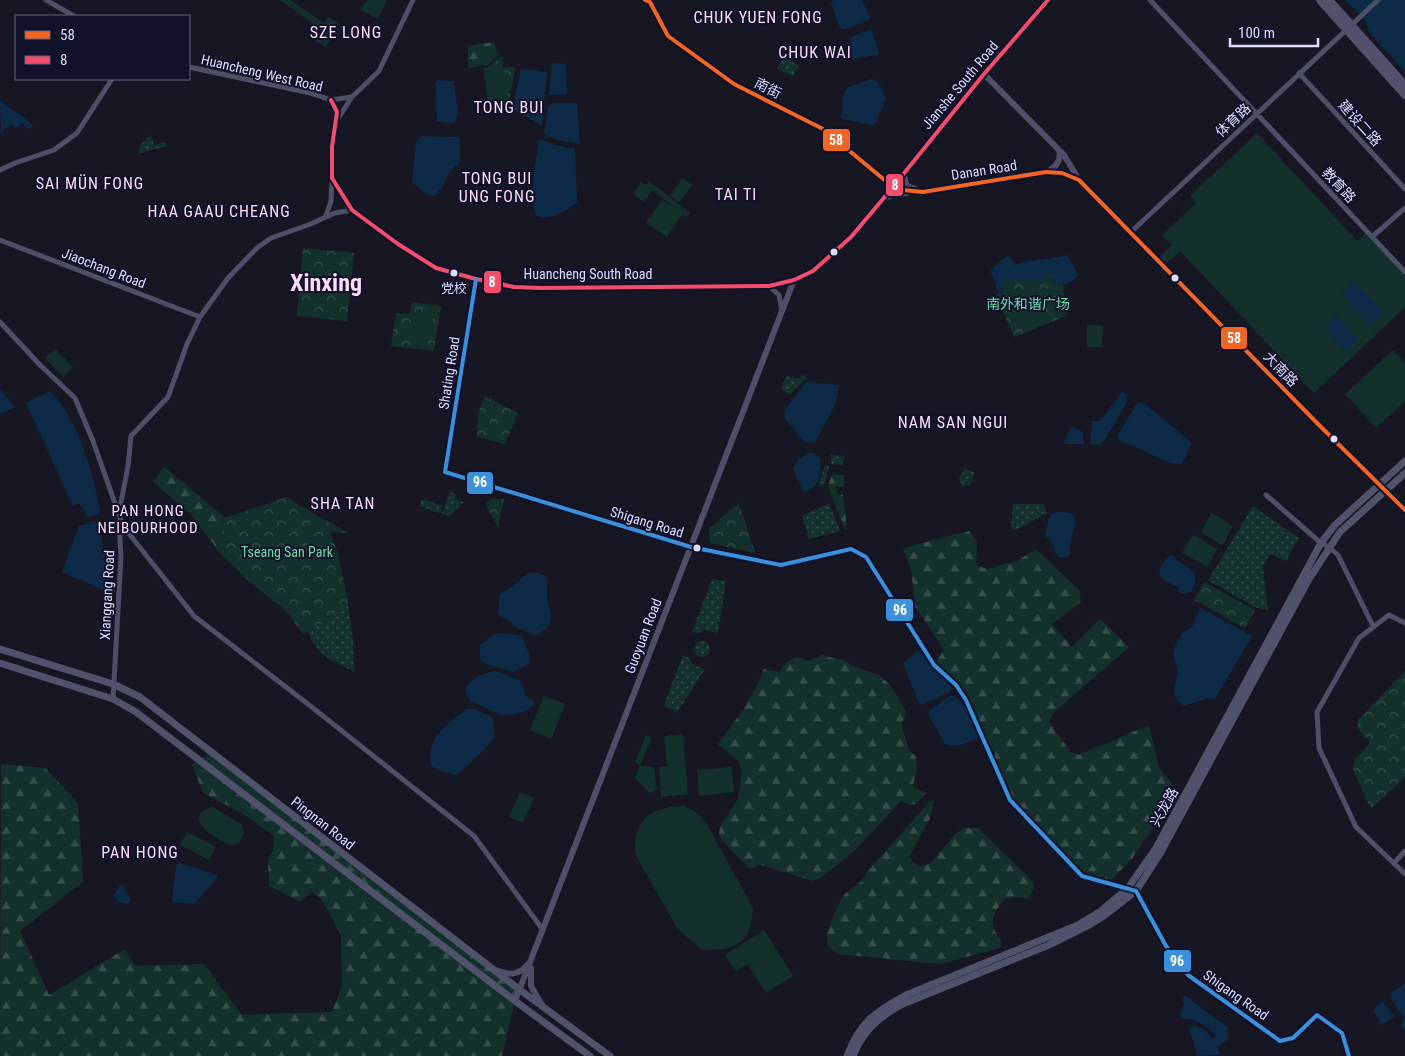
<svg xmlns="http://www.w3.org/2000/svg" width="1405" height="1056" viewBox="0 0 1405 1056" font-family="'Roboto Condensed','Noto Sans SC',sans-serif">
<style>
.grass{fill:url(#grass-dots)}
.forest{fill:url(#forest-firs)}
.park{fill:url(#park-crowns)}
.pitch{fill:#14302d}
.water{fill:#0d2a46}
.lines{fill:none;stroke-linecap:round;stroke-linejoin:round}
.minor{stroke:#4c4f65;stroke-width:5}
.tertiary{stroke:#4c4f65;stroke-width:6}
.secondary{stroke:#4f526a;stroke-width:7}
.primary{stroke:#544f6a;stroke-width:8}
.bus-1-casing{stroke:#12112a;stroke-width:8}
.bus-2-casing{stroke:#12112a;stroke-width:8}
.bus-3-casing{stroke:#12112a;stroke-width:8}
.bus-1{stroke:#f26522;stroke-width:4}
.bus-2{stroke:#f44d6c;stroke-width:4}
.bus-3{stroke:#3a90db;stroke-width:4}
.bus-dot{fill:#dbddfe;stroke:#12112a;stroke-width:2}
.labels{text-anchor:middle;stroke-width:4;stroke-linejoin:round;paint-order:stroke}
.bus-label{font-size:13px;fill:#dbddfe;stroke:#12112a}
.street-label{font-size:14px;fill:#dbddfe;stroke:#12112a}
.park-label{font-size:14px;fill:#67dfad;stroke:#12112a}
.neighbourhood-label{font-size:15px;letter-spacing:1px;fill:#feddf8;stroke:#12112a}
.quarter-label{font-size:16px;letter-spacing:1px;fill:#feddf8;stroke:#12112a}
.town-label{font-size:24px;font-weight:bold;fill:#feddf8;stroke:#12112a}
.line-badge{stroke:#12112a;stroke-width:2}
.badge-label{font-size:14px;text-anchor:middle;font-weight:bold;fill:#fff}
</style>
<defs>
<pattern id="grass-dots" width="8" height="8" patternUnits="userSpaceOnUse" patternTransform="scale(1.25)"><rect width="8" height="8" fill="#14302d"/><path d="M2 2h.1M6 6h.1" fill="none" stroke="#364e4c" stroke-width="1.8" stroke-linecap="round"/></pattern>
<pattern id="forest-firs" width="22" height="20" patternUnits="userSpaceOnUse" patternTransform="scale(1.25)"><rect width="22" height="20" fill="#14302d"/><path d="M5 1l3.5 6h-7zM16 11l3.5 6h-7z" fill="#364e4c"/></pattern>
<pattern id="park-crowns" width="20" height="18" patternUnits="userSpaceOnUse" patternTransform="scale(1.25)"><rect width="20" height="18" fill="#14302d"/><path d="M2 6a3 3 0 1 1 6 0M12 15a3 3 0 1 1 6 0" fill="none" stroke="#364e4c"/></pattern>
</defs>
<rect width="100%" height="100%" fill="#171724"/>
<!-- grass -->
<path class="grass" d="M783 57 799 65 793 76 777 69Z
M151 135 154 145 166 142 167 146 137 154 141 144Z
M802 375 807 377 789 395 781 388 786 376 798 379Z
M831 454 844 456 842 465 831 464Z
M825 465 829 466 825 484 818 487Z
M965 468 975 473 970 485 962 486 959 479Z
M450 492 456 494 455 499 464 502 449 516 442 513Z
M422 499 443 506 440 513 419 506Z
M829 503 840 531 809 539 802 516Z
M1013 504H1044L1047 513 1016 530 1011 529Z
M1253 506 1299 538 1286 561 1270 554 1263 567 1268 610 1254 607 1208 580Z
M712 579 726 581 718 633 704 630 699 633 692 632Z
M348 602 353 639 354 672C332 660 317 657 308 631L335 616Z
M694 649a8 8 0 1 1 16 0a8 8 0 1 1-16 0Z
M683 655 689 658 692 664 705 669 677 713 664 705Z"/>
<!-- forest -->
<path class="forest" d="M494 42 498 56 487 65 468 68V46Z
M164 467 226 518 239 514 222 545 220 553 191 514 153 482Z
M832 474 844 475V487L835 486V489L839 494 843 495 847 529 845 530 828 486Z
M969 531 977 542 976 565 987 569 1017 561 1036 549 1079 590 1081 602 1052 624 1072 647 1100 619 1129 647 1052 714 1049 722 1071 752 1079 755 1149 725 1159 767 1173 785 1153 828 1131 860 1108 883 1082 876 1010 800 966 700 956 685 934 665 944 650 915 606 911 569 903 548Z
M822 655 845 661 852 666 879 675 890 685 906 711V715L902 723 903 731 909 750 916 757 917 768 913 787 926 793 916 804 910 805 901 801 855 850 821 878 813 881 757 864 755 867 749 868 722 840 719 835 720 827 738 799 742 770 739 762 718 744C738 718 751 700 764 669L779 672 787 662 796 657 809 661Z
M211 753 520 990 515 1001 502 1056H0L1 764 45 768 78 803 83 882 20 931 49 995 125 949 135 966 204 964 242 1015 332 1012 342 986 341 935 322 900 312 892 300 902 269 886 268 862 273 850 274 836 242 813 203 793 192 764Z
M934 800 930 818 909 857 913 862 919 866 931 863 955 834 964 828H978L1033 882 1034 888 1028 899 1020 897 1006 898C991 916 987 922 1002 942L1000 948 940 964 838 954C833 951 827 947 827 940 826 930 840 899 846 893 855 884 862 885 867 872L929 802Z"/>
<!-- park -->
<path class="park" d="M499 57H503V67H513L515 69 509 101 507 104 488 106 484 68H488Z
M303 248 354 253 347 321 297 316Z
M1051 274 1054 277 1051 282 1063 285 1066 316 1014 337 996 295 1003 291 1006 279H1045Z
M412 302 441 306 434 351 391 346 396 313 410 314Z
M485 396 518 413 505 444 477 437 478 413Z
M286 497 348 533 330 532 338 554 348 602 335 616 303 634 286 611 250 582 220 553 226 518Z
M490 498 504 499 498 527 486 505Z
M739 503 755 553 710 543 709 528Z
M1204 582 1255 610 1245 628 1194 600Z
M1405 671V777L1372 808 1369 805 1353 769 1354 761 1369 744V740C1361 733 1355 729 1359 719Z"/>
<!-- pitch -->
<path class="pitch" d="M280 0H290L324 23 320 29Z
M367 0H387L378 19 361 10Z
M328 17 339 23 326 47 315 41Z
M504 68 508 102 489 105 485 70Z
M1257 133 1357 241 1367 232 1405 272V307L1314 393 1180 251 1163 266 1156 260 1172 245 1162 235 1196 203 1190 196Z
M683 178 692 185 679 202 670 195Z
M649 181 690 213 687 217 682 214 667 237 646 223 662 200 677 209 652 190 644 202 633 195 641 182 646 185Z
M1036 298 1044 321 1028 327 1020 304Z
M417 314 433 317 427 348 412 345Z
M1087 325 1103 326 1102 347H1087Z
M55 349 73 367 63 377 45 358Z
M1393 350 1405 363V401L1376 428 1345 394Z
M1211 513 1233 526 1222 545 1201 532Z
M1193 535 1218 549 1207 567 1182 553Z
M544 696 565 704 551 739 530 730Z
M683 734 688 794 661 797 659 767 667 766 664 736Z
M646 735 652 738 640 765 635 762Z
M640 766 654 767 657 790 650 793 635 778Z
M732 767 734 792 699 796 697 770Z
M520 792 534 798 523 823 509 817Z
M684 806 695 811 706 823 753 908C750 945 737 950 702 950L678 929 635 854C633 819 651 807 684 806Z
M210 807H213L242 825 244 832 239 842 231 845C218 839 180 821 210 807Z
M187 832 216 847 209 860 180 845Z
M764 930 793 976 766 993 748 964 736 971 725 955Z"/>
<!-- water -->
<path class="water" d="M833 0H862L870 17 869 20 843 30 840 28 831 4Z
M1344 0H1405V72L1369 32 1366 22 1356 10Z
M871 29 879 53 877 55 852 59 850 42 851 37Z
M552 63 566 64 567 94 549 95Z
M521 69 547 72 542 126 512 109Z
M871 79C879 81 884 91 886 99L875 124 872 125 842 119 840 117 843 108 842 99 845 91 849 87Z
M438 80 453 81 454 83 458 114 454 123 437 121 435 83Z
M0 100C10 110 24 115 33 126L28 129 22 123 16 129 11 123 1 134Z
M552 103H575L577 104 580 144 557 140 544 134 548 107Z
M421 136 458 137 460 139V163L450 171 444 185 435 196 425 193 412 182 416 142Z
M539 139 555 145 575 149 577 203C565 211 552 221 536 216 529 195 536 161 539 139Z
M1008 255 1014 261V265C1018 264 1022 262 1026 262 1040 259 1053 259 1067 255L1078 274V276L1066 285 1051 282 1054 277 1051 274 1046 279H1006L1003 291 999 294 990 270Z
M318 283a8 8 0 1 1 16 0a8 8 0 1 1-16 0Z
M1354 281 1385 313 1370 326 1341 294Z
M1336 315 1358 339 1346 351 1326 330 1327 324Z
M808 382 840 385 834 407 815 442H804L784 417 785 410 805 383Z
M0 389 15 407 0 414Z
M50 391C79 421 93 471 100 511L98 515 87 517 82 507 78 503 73 506 26 403Z
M1123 392 1127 396 1128 400 1105 440 1101 444 1092 445 1090 444 1092 421H1100L1119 396 1120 393Z
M1138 402 1145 404 1191 442V445L1182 464 1170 463 1119 440 1118 436 1120 431Z
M1071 427 1083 432 1084 444H1066L1064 443Z
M808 453H813L820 458C821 476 821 484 804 493L793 469 796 462Z
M1052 513C1092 506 1067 534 1070 554L1066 558 1058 557 1055 553 1054 546 1045 536 1049 518Z
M89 521H100L108 592 62 572 79 526 88 524Z
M1172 555C1184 570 1205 566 1191 592L1183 594 1177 591 1178 587C1174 585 1167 583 1163 579 1154 571 1164 559 1172 555Z
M528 573C551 571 547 583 547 598 547 602 549 606 550 610 554 621 547 630 537 635L531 634 514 626 511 622 499 615 498 613 500 594 510 588Z
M1200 608 1252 636 1215 699 1208 698 1184 706 1177 701 1174 692 1178 671 1173 655 1175 647 1182 633 1192 627Z
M499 633 518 635 523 637 529 654 530 663 513 672 486 664 480 660V645L494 634Z
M922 651 932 665 952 688 950 692 922 705 919 703 903 664 916 652Z
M495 671 520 680 526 696 535 702C529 713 512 716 500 714 494 713 488 709 482 706 478 704 472 703 469 699 456 683 484 673 495 671Z
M951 695C966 698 973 725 978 737V739C968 742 955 749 945 744L928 714 930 710Z
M467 709H475L493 718 495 736 485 749 457 775 440 771 431 766C427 736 446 725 467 709Z
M180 863 217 875V878L194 904 173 902 172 898 176 867 177 864Z
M120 885H123L130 897V902L128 904C121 903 116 902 114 896Z
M1404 984H1405V1031L1401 1025 1404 1018 1393 1002 1391 998 1392 992Z
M1186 996 1227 1027 1228 1039 1218 1047 1219 1055 1198 1056 1189 1029 1194 1025 1205 1030 1212 1039H1214L1216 1036C1209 1026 1194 1018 1183 1019L1179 1015 1184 1005 1183 997Z
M1382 1001 1393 1014 1394 1017 1381 1025 1373 1010Z"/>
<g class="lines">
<!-- minor -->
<path class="minor" d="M46 0 74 16
M645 0 650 2 668 36 734 84 823 129 893 187
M1150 0 1405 272
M189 67 310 93 331 100 352 97 379 71 413 0
M1299 73 1405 189
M331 100 337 112 332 147V178L352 210 398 244 436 268 476 279 514 287 541 288 769 286 794 280
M337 120 352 97
M0 170 15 163 54 150 77 133 112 79
M326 216 331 201 332 180
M1130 233 1378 0
M1372 237 1405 208
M0 240 200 317
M476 279 445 472 691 547 781 565 851 549 866 557 934 665 956 685 966 700 1010 800 1082 876 1136 891 1166 946 1188 975 1280 1041 1293 1038 1317 1015 1342 1033 1349 1056
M769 286 779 295 782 311
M0 322 40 365 75 398 93 441 123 526 194 616 313 708 474 836 543 930
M1266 495 1321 543 1329 547 1338 555 1373 626
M119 513 128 466 131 436 168 397 187 344 200 317 228 278 257 248 271 238 308 225 335 213 352 210
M1405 623 1389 615 1359 638 1317 712 1319 748 1356 827 1405 874
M113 699 121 556 119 522
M1394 863 1405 851"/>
<!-- tertiary -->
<path class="tertiary" d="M984 74 1064 155 1079 180
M1047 172C1056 167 1062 160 1059 150
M905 173 904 176 906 185 915 189
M893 187 903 190 923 192 1046 172 1062 173 1079 180 1317 423 1405 510
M885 198 895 194 907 193
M531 968V986L542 1005
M496 970C509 975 519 976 528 964
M515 1001 794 280 813 271 851 237 893 187 984 74 1048 0"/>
<!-- secondary -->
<path class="secondary" d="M0 649 113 684 140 697 520 990 610 1056
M0 663 113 699 136 712 515 1001 590 1056
M847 1056C860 1022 875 1012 906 995L1078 925 1101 911 1128 888 1156 848 1321 543 1335 525 1405 461
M853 1056C863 1031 880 1016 903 1004L1049 945 1089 925 1105 915 1136 891 1161 852 1309 579 1340 532 1405 473"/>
<!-- primary -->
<path class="primary" d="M1320 0 1405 95
M1329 0 1405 85"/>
<!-- bus-1 casing -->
<g class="bus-1-casing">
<path id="bus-1" d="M645 0 650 2 668 36 734 84 823 129 893 187 903 190 923 192 1046 172 1062 173 1079 180 1317 423 1405 510"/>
</g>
<!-- bus-2 casing -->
<g class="bus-2-casing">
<path id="bus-2" d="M331 100 337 112 332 147V178L352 210 398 244 436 268 476 279 514 287 541 288 769 286 794 280 813 271 851 237 893 187 984 74 1048 0"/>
</g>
<!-- bus-3 casing -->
<g class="bus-3-casing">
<path id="bus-3" d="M476 279 445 472 691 547 781 565 851 549 866 557 934 665 956 685 966 700 1010 800 1082 876 1136 891 1166 946 1188 975 1280 1041 1293 1038 1317 1015 1342 1033 1349 1056"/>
</g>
<!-- bus-1 -->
<use href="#bus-1" class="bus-1"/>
<!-- bus-2 -->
<use href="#bus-2" class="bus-2"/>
<!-- bus-3 -->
<use href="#bus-3" class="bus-3"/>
</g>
<!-- markers -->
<g class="bus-dot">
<circle cx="834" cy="252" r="4.5"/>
<circle cx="454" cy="273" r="4.5"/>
<circle cx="1175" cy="278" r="4.5"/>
<circle cx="1334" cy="439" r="4.5"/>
<circle cx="697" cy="548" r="4.5"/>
</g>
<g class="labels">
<!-- bus labels -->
<g class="bus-label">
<text x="454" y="293">党校</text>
</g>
<!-- street labels -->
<g class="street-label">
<text transform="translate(262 73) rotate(13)" y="5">Huancheng West Road</text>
<text transform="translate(960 85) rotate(-50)" y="5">Jianshe South Road</text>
<text transform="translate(768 88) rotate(27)" y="5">南街</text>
<text transform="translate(1233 120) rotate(-43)" y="5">体育路</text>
<text transform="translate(1360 123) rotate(48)" y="5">建设二路</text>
<text transform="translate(984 170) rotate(-9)" y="5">Danan Road</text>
<text transform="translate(1339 185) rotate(47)" y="5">教育路</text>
<text transform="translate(104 268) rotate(21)" y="5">Jiaochang Road</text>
<text x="588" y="279">Huancheng South Road</text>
<text transform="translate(1281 369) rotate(46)" y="5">大南路</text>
<text transform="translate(449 373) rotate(-81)" y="5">Shating Road</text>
<text transform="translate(647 522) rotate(17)" y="5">Shigang Road</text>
<text transform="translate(107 595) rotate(-87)" y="5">Xianggang Road</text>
<text transform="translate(643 636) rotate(-69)" y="5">Guoyuan Road</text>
<text transform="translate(1164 807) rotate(-61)" y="5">兴龙路</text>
<text transform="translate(323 823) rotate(38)" y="5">Pingnan Road</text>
<text transform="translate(1236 995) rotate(35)" y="5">Shigang Road</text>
</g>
<!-- park labels -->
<g class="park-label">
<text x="1028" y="309">南外和谐广场</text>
<text x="287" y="557">Tseang San Park</text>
</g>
<!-- neighbourhood labels -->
<g class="neighbourhood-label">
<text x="148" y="516">PAN HONG<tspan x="148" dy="17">NEIBOURHOOD</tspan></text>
</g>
<!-- quarter labels -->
<g class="quarter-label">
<text x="758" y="23">CHUK YUEN FONG</text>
<text x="346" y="38">SZE LONG</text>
<text x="815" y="58">CHUK WAI</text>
<text x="509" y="113">TONG BUI</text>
<text x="497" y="184">TONG BUI<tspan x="497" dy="18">UNG FONG</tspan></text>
<text x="90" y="189">SAI MÜN FONG</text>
<text x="736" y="200">TAI TI</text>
<text x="219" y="217">HAA GAAU CHEANG</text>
<text x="953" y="428">NAM SAN NGUI</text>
<text x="343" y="509">SHA TAN</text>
<text x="140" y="858">PAN HONG</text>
</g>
<!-- town labels -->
<g class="town-label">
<text x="326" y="291">Xinxing</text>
</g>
</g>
<g class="line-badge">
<rect x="822" y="128" width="29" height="24" rx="5" fill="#f26522"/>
<rect x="885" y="173" width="19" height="24" rx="5" fill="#f44d6c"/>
<rect x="483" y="270" width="19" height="24" rx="5" fill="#f44d6c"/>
<rect x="1220" y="326" width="28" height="24" rx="5" fill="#f26522"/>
<rect x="466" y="471" width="28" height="24" rx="5" fill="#3a90db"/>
<rect x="885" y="598" width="29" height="24" rx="5" fill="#3a90db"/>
<rect x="1163" y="949" width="29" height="24" rx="5" fill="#3a90db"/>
</g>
<g class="badge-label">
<text x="836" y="145">58</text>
<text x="895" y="190">8</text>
<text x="492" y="287">8</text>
<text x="1234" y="343">58</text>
<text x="480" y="487">96</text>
<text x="900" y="615">96</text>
<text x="1177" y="966">96</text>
</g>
<!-- legend -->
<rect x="15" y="15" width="175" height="65" fill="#12112a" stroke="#62637f"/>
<rect x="25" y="31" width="25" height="8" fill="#f26522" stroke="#62637f"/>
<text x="60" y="40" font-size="15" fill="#dbddfe">58</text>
<rect x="25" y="56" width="25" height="8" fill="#f44d6c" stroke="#62637f"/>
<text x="60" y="65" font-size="15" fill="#dbddfe">8</text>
<!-- scale -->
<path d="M1230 38v8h88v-8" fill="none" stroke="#dbddfe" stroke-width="2.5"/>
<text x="1238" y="38" font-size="15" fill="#dbddfe" stroke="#12112a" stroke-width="4" paint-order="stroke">100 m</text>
</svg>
